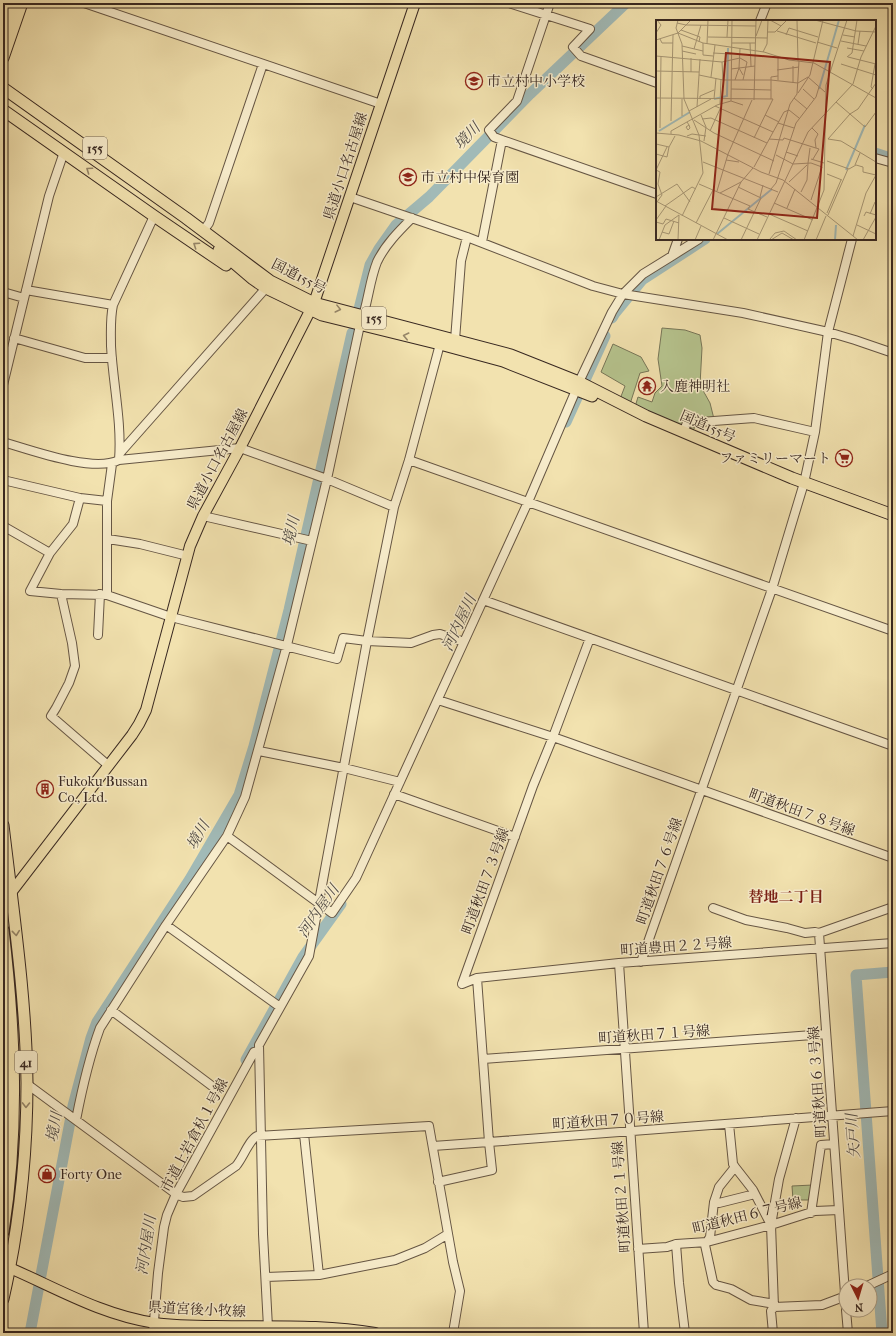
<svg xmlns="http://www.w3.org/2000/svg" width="896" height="1336" viewBox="0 0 896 1336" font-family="'IM FELL French Canon','Noto Serif JP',serif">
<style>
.green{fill:#b6c48e;stroke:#777658}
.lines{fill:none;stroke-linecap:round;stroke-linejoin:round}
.river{stroke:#a1bab7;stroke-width:11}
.minor-casing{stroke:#665644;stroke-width:10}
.major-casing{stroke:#382821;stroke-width:12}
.highway-casing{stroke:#382821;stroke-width:13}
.minor{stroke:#f7eccb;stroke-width:8}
.major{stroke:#f2e2af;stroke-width:10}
.highway{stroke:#f2e2af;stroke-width:11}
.oneway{stroke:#958568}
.labels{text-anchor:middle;stroke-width:3;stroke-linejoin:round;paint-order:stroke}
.shield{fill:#f7eccb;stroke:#716354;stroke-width:1}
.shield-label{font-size:13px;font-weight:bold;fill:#382821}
.poi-label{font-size:14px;fill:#382821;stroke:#f7eccb;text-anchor:start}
.street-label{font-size:14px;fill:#382821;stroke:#f7eccb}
.water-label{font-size:15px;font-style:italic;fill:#524c46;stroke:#f7eccb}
.neighbourhood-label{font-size:15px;font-weight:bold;fill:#7a1f14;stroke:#f7eccb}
.inset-river{fill:none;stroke:#a1bab7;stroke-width:2}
.inset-road{fill:none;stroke:#a89876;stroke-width:1}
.view{fill:#8f2418;fill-opacity:0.15;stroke:#8f2418;stroke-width:2}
.inset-edge{fill:none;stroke:#382821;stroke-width:2}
</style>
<rect width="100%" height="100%" fill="#f2e2af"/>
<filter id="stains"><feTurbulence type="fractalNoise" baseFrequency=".005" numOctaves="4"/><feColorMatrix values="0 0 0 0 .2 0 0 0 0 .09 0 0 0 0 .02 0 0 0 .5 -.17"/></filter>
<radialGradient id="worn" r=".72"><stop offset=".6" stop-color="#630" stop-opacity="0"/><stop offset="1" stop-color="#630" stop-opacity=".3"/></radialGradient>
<!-- green -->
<path class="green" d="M662 328 685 330 700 335 702 348 700 385 710 403 714 419 700 422 691 432 635 407 638 397 652 402 655 393 662 386 658 359Z
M613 344 641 357 649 371 640 373 630 404 620 399 625 386 601 372Z
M813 1185 811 1200H793L792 1186Z"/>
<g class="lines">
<!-- river -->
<path class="river" d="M875 153 893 159
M359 309 370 265 379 249 396 225 429 197 530 94 626 3
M612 318 615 313 642 280 705 239
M566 422 605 336
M246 1060 303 957 341 904
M30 1333 73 1106 91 1038 97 1022 190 879 239 795 254 746 289 610 352 333
M882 1333 856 975 893 972"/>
<!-- minor casing -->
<g class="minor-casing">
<path id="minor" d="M84 3 381 104
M509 3 590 29 573 47 581 56 657 83
M550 3 517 101 489 130 494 137 502 140 657 194
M760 21 767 3
M875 158 893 163
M350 197 467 237 593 286 623 294 743 313 828 332 855 340 893 353
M203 231 209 223 263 64
M482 242 502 140
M672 256 699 239
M26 290 113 305
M3 292 24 298
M14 338 85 358H112
M455 340 461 261 467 237
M579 382 612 312 623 294 643 274 672 256 678 239
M3 385 49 196 64 152
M683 432 687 423 754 418 815 432
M3 442C31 450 93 473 119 460L240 448 327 479 394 507
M120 453 266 288
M119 460C122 422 113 384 111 346 111 332 110 319 113 305L154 216
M409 460 893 631
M3 480 80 498 107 501
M80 498 73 524 50 553 30 591 61 594 107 595 171 617 337 659 343 638 367 641 411 643 433 635 440 634 464 642
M203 516 312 541
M3 526 50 553
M108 539 140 544 188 556
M61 594 72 643 75 666 69 683 56 708 51 716 109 766
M107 595V501L112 464
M483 600 893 746
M98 635 100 594
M438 700 553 737 893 858
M259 751 344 768 400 782
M394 794 515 837
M227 836 332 913 356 878 528 502 576 390
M713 908 746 920 787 928 805 933 815 932 819 933
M166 925 280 1007
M641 962 772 589 804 483 815 432 828 332 852 239
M619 963 644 1333
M477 978 489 1142 893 1111
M462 984 477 978 619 963 893 943
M462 984 533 786 553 737 590 638
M111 1010 216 1089
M483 1059 826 1034
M27 1084 176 1194 183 1197 193 1196 236 1166C243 1158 249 1140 257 1136L429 1126 453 1262 460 1291 453 1333
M76 1120C82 1089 89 1058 100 1028L166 925 227 836 245 797 287 645 327 479 360 325C368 305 369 282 377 262 385 245 399 231 412 218
M729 1124 733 1164 735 1167 719 1187 714 1202 710 1237 705 1245 713 1282 716 1285 731 1289 751 1300 769 1303 774 1307 822 1305 846 1296
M304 1134 319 1275
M433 1146 489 1142 492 1170 438 1182
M735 1167 753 1190 771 1225 774 1307 771 1311 773 1333
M714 1202 719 1203 755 1194
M811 1213 821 1145 834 1144
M771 1225 779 1179 796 1118
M676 1244 679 1283 685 1333
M638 1249 667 1247 676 1244 707 1242 771 1225 815 1211 839 1210
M266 1277 319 1275 395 1260 425 1248 448 1234
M867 1286 893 1274
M846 1307 819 933 893 907
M846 1310 848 1333
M268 1327 263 1234 259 1045 309 956 367 641 394 507 409 460 440 344
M153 1333 158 1273 164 1227 167 1215 176 1194 254 1052 259 1051"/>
</g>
<!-- major casing -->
<g class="major-casing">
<path id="major" d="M3 903 132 735 139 724 146 710 190 546 203 516 240 448 314 303 415 3
M3 1265C53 1286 100 1315 155 1323 175 1326 195 1326 215 1326 268 1327 323 1324 375 1333"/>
</g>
<!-- highway casing -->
<g class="highway-casing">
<path id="highway" d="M3 33 12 3
M3 58 22 3
M3 88 186 218 270 281 314 303 511 355 579 382 646 416 792 478 893 515
M3 110 154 216 226 265
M219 250 253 279 266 288 322 315 440 344 503 361 592 396
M3 825C13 911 26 997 27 1083 27 1156 19 1229 3 1299
M3 930C15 1032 19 1130 3 1232"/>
</g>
<!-- minor -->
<use href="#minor" class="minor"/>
<!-- major -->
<use href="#major" class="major"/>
<!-- highway -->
<use href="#highway" class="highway"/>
</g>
<!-- one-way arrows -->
<defs><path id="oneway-chevron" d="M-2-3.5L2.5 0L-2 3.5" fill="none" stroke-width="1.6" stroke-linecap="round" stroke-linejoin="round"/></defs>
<g class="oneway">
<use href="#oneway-chevron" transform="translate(89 170) rotate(-145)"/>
<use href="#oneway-chevron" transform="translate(196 245) rotate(-146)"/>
<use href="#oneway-chevron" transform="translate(338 309) rotate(14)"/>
<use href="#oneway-chevron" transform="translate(406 336) rotate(-167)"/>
<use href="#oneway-chevron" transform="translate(16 933) rotate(84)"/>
<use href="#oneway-chevron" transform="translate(26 1105) rotate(91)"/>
</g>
<!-- icons -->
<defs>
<g id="school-ring" transform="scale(0.9)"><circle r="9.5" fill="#f7eccb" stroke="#8f2418" stroke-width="1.5"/><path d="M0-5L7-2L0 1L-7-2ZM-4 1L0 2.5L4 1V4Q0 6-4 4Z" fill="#8f2418"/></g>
<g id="temple-ring" transform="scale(0.9)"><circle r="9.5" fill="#f7eccb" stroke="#8f2418" stroke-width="1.5"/><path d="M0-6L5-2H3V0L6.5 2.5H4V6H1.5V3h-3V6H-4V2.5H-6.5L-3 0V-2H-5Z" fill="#8f2418"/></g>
<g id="supermarket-ring" transform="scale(0.9)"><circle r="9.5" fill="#f7eccb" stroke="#8f2418" stroke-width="1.5"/><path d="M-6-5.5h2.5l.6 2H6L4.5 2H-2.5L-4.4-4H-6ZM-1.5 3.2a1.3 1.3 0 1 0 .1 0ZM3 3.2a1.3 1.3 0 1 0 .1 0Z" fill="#8f2418"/></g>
<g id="building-ring" transform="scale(0.9)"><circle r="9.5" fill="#f7eccb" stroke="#8f2418" stroke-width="1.5"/><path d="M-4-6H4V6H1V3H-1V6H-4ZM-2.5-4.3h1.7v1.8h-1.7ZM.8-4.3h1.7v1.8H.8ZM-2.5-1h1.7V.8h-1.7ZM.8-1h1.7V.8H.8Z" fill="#8f2418"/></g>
<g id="shop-ring" transform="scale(0.9)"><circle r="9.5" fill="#f7eccb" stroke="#8f2418" stroke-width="1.5"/><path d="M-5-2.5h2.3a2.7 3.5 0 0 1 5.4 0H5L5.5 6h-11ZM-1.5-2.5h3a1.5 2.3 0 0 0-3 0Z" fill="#8f2418"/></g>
</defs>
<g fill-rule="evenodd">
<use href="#school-ring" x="474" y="81"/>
<use href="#school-ring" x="408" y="177"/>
<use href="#temple-ring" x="647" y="386"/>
<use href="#supermarket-ring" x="844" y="458"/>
<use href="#building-ring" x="45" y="789"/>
<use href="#shop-ring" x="47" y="1174"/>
</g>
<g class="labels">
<!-- shield labels -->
<g class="shield">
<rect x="83" y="137" width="24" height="22" rx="3"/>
<rect x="362" y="307" width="24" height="22" rx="3"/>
<rect x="15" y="1051" width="22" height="22" rx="3"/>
</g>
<g class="shield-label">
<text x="95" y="153">155</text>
<text x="374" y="323">155</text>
<text x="26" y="1067">41</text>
</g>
<!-- poi labels -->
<g class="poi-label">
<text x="487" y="86">市立村中小学校</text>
<text x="421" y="182">市立村中保育園</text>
<text x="660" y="391">入鹿神明社</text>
<text x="831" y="463" text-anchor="end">ファミリーマート</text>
<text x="58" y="786">Fukoku Bussan<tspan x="58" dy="16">Co., Ltd.</tspan></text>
<text x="60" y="1179">Forty One</text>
</g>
<!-- street labels -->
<g class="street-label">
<text transform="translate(345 166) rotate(-72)" y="5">県道小口名古屋線</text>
<text transform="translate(299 276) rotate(27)" y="5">国道155号</text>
<text transform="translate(708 426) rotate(23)" y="5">国道155号</text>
<text transform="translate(217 459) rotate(-62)" y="5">県道小口名古屋線</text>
<text transform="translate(802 812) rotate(20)" y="5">町道秋田７８号線</text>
<text transform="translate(659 871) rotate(-71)" y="5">町道秋田７６号線</text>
<text transform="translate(485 881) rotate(-70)" y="5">町道秋田７３号線</text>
<text transform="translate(676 946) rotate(-4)" y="5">町道豊田２２号線</text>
<text transform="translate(654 1034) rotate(-4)" y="5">町道秋田７１号線</text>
<text transform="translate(817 1082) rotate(-94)" y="5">町道秋田６３号線</text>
<text transform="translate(608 1120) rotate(-4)" y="5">町道秋田７０号線</text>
<text transform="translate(194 1135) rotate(-62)" y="5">市道上岩倉杁１号線</text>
<text transform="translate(621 1197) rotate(-94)" y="5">町道秋田２１号線</text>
<text transform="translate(747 1215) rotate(-14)" y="5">町道秋田６７号線</text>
<text transform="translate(197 1309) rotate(3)" y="5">県道宮後小牧線</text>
</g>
<!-- water labels -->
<g class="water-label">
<text transform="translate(467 136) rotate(-46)" y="5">境川</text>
<text transform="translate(291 531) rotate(-77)" y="5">境川</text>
<text transform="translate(459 623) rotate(-65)" y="5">河内屋川</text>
<text transform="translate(198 835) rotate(-60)" y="5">境川</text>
<text transform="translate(318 911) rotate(-55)" y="5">河内屋川</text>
<text transform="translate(54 1127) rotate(-79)" y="5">境川</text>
<text transform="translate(853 1136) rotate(-94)" y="5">矢戸川</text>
<text transform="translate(146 1245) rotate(-81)" y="5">河内屋川</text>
</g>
<!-- neighbourhood labels -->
<g class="neighbourhood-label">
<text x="786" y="902">替地二丁目</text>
</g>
</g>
<!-- overview -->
<g transform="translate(656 20)">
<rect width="220" height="220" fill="#f2e2af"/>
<path class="inset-river" d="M163 69 183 0M58 79 71 76 72 28M3 111 34 92M190 150 209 105M61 214 116 169M179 220 180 205"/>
<path class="inset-road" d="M22 0 20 8 26 24 28 79 43 115 47 153 26 196M114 0 125 6 131 0M141 0 142 41M159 0 200 11 220 12M21 3 30 5 100 6M25 10 44 17 43 22M121 11 160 23M112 12H119L125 6M0 13 5 5 1 0M22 13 47 23 108 32 133 40 158 43 220 78M130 15 133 8 162 17M187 15 199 17M100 16 106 0M52 17 111 18M71 17 72 0M4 19 6 23H17M0 20 22 13 35 0M185 21 210 26M161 22 181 28M47 23V35L57 36M76 23H99M94 23 95 46M51 24 52 0M202 24 204 11M26 26 47 31M191 28 208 31M38 29 45 5M84 29 83 48 87 55M26 31 40 34M107 32 111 24 112 0M57 33 75 34M0 36 66 42 84 38 91 42 87 60M191 37 196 33 201 0M192 37 220 44M66 42 67 60M185 44 220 55M137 46V63M75 49 99 46M121 50 143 47M0 51 43 52M35 52V38M43 55 67 60H115V79M122 56 115 57V60L142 63M55 57 59 25M79 60 83 48M122 60V36M142 63 152 57 169 72M75 69 115 70M147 69 158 79M217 69 215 67 219 44M142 73 154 55 167 0M0 78 117 79M138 78 151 89M44 79V76L58 70M58 79 60 58M98 80 100 0M75 81 87 85M180 82 209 107 220 92M64 84 65 59M59 86 117 112M41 87 44 39M133 90 143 98M33 91 55 79M45 95 50 107 48 121M109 95 123 102M26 96V79M46 99 55 98 111 123M38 100 58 113 118 141M59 100 64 89M15 101 17 15M31 102 33 105 34 108 32 110 30 107 33 105M122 103 138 108M4 108 5 36M156 108 162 114 159 120 160 128M54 111 59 100M0 113 23 115 45 121 105 152 127 160 202 220M15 114V111L61 85 75 81 76 0M31 116 36 114 50 116M98 118 117 79M113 119 127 120 128 118 163 129 157 139M172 119 194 94 202 89 220 63M172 119 185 121 220 142M0 124 13 127 19 116M130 132 142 136M0 134 11 137 13 127M120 135 137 144 155 143 166 147M155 139 168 143M70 140 83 142M171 141 193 149 200 145 207 147V152L220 155M47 142 122 172M152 143 154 128M199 145 204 133M98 147 128 92 133 90M0 150 4 152 2 164 6 175 1 182M0 150 11 127M113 154 134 84 141 74 143 41M171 154 186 160M133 162 151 145M43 164 94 186 92 189 111 197M82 167 105 178 85 220M115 169 120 163 140 103 160 77 163 67M61 171 72 134 96 80M145 172 151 160 152 143M64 173 85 162M0 177 21 164 34 182M104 177 107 165M155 180 166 147M0 181 72 220M118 183 157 200M9 186 36 167 40 169M131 188 139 169M171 193 185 160M113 194 152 211M214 194 219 182M172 195 192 149M208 196 210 192 220 195M68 198 103 214M0 200 10 186M0 202 7 204 10 199 23 203M40 203 57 170M201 205 220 214M6 212 13 214 18 201M197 216 210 173 220 155M114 219 119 213 128 211 141 220M3 220 9 205 23 195M22 220 23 195M39 220 45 206M57 220 85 162 97 148M101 220 152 112 197 64 205 37 220 6M115 220 126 213 138 220M148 220 168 170 170 65 191 0M160 220 170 196M207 220 220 197"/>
<path class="view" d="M70 33 174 42 161 198 56 189Z"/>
<rect width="220" height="220" class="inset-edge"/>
</g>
<!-- margin -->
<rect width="896" height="1336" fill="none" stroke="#f2e2af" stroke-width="16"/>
<rect x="4" y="4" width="888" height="1328" fill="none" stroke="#382821" stroke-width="2"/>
<rect x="8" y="8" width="880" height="1320" fill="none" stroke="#382821"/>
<!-- north arrow -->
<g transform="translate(858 1298) rotate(175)"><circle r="19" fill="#f7eccb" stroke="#ab9e87"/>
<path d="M0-3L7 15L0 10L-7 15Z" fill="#8f2418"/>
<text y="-6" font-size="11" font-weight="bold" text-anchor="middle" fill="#382821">N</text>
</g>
<rect width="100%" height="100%" filter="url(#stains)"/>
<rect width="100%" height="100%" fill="url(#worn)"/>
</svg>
